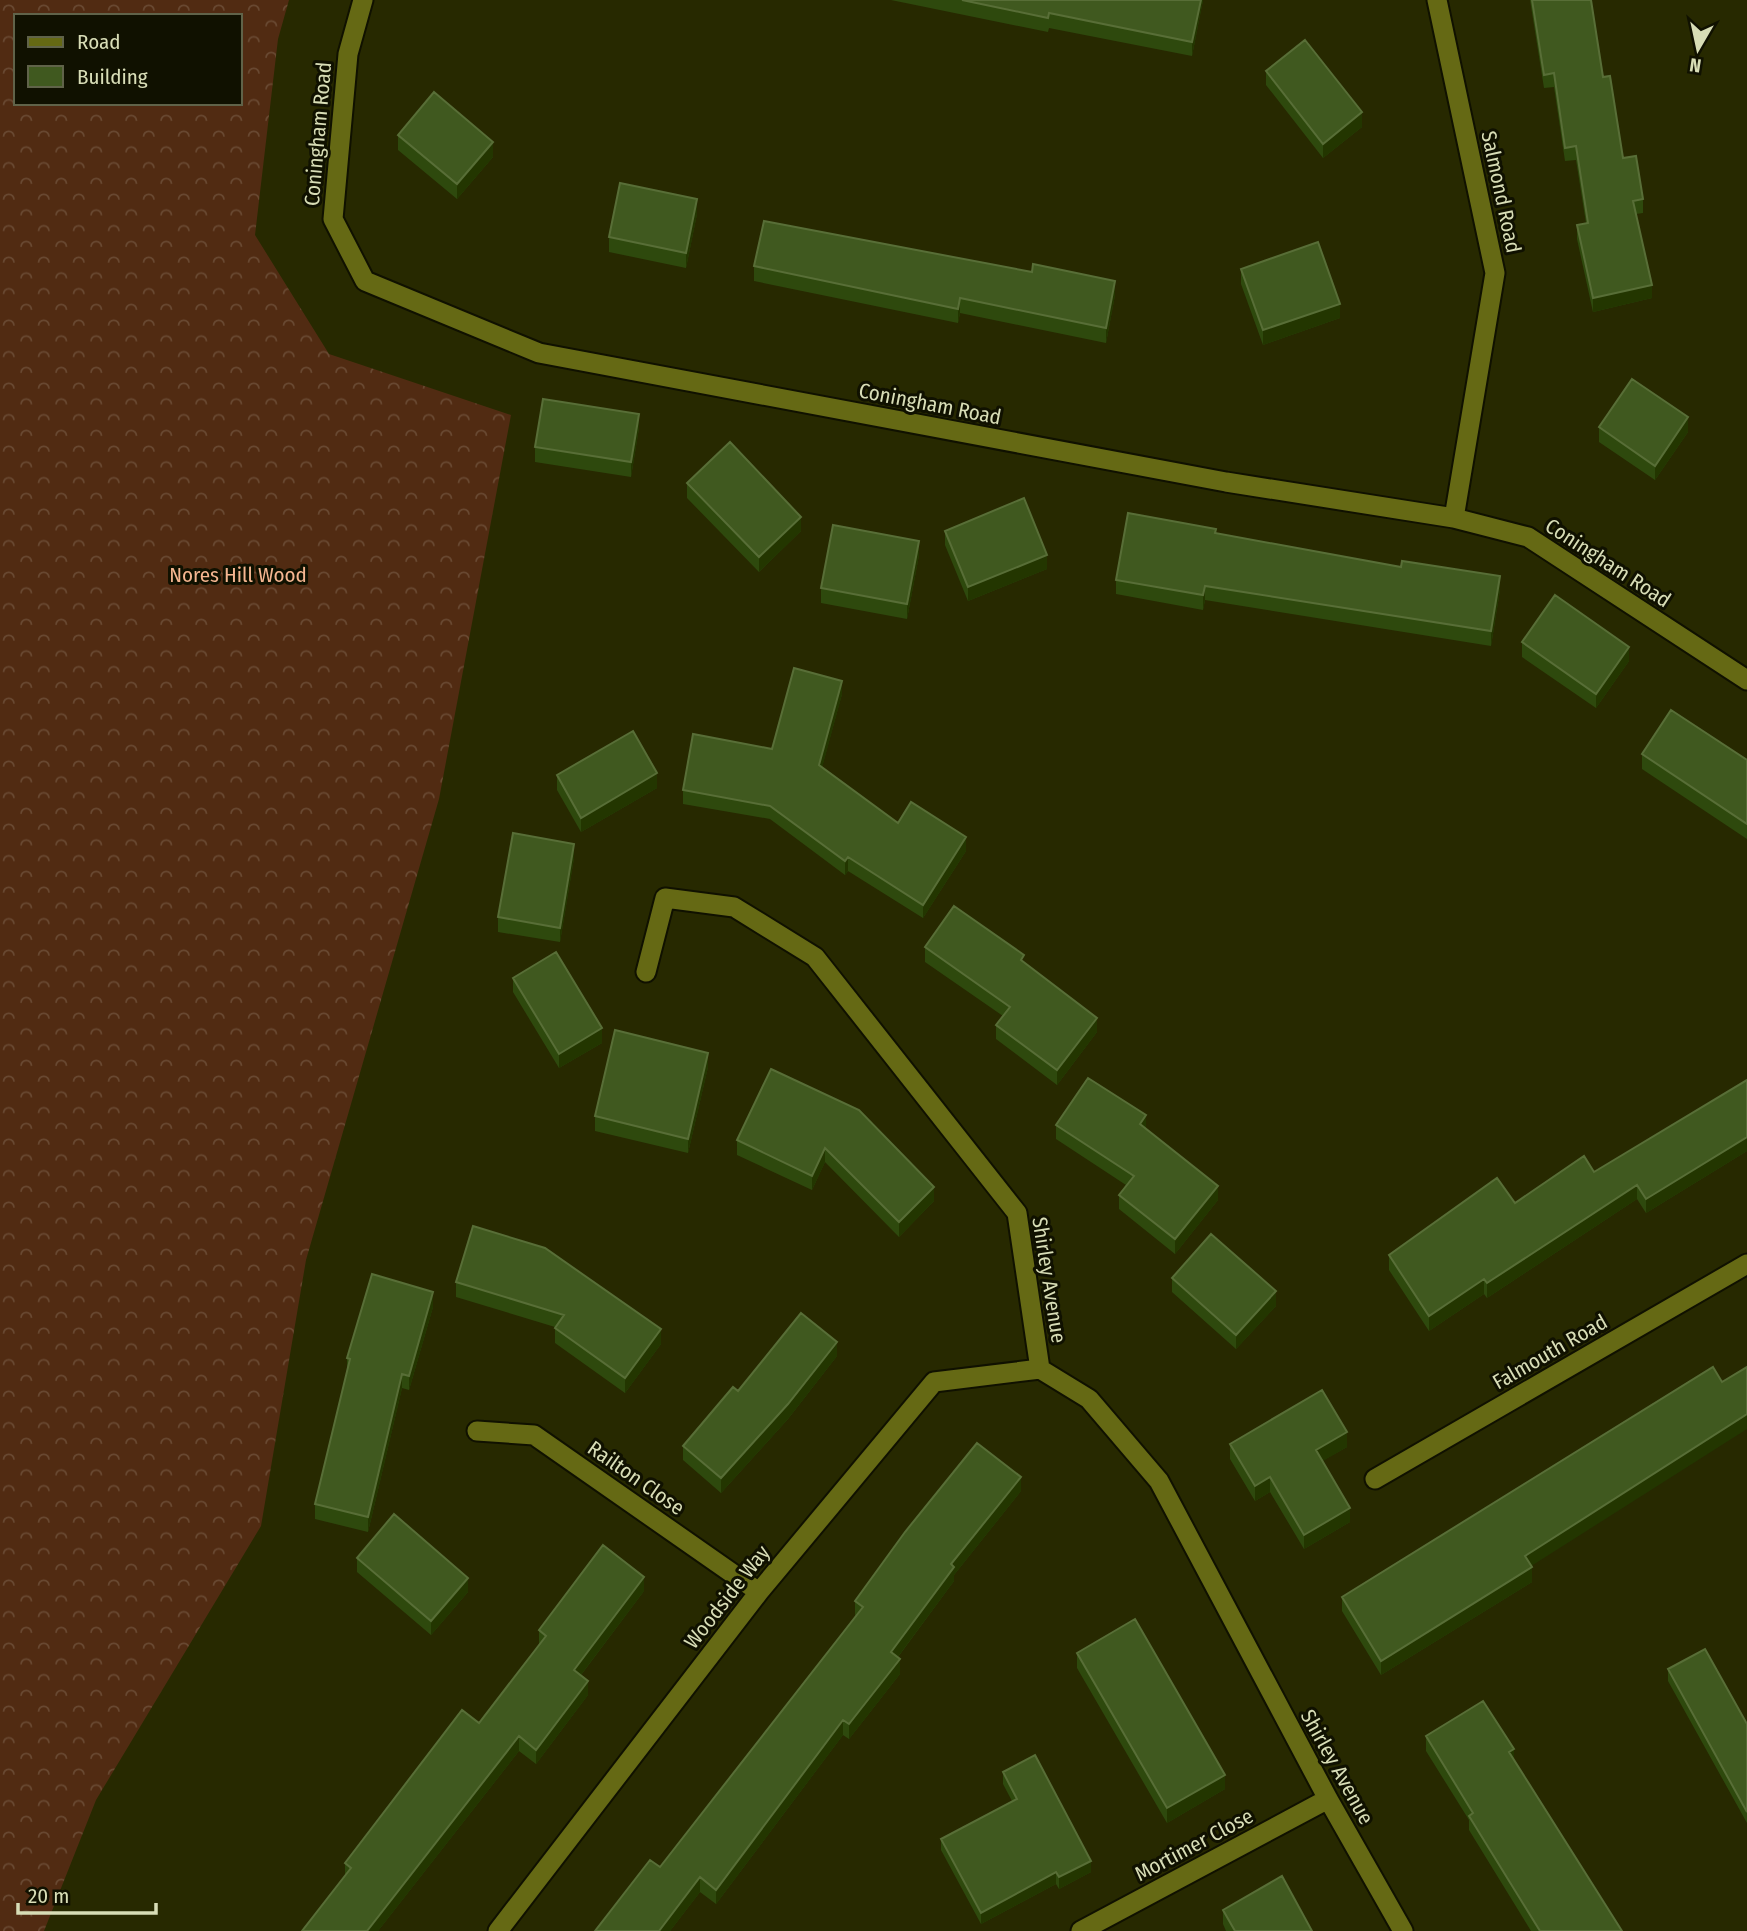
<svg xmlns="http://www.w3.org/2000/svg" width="1747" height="1931" viewBox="0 0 1747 1931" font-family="'Fira Sans Condensed',sans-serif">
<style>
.forest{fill:url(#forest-crowns);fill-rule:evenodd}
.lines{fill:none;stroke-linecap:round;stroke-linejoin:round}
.minor-casing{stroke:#101100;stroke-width:23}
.minor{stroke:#656914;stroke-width:19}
.wall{fill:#2e490d}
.shaded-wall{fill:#233600}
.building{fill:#40591f;stroke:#586e37;stroke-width:2}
.labels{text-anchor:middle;stroke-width:6;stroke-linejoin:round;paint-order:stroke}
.street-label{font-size:21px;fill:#d8ddb6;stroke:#101100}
.park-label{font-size:21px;fill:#f5b690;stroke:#101100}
</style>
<defs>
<pattern id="forest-crowns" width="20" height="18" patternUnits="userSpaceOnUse" patternTransform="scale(1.75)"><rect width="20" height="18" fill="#512b12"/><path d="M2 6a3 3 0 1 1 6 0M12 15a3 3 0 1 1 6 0" fill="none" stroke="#694932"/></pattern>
</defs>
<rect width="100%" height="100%" fill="#272900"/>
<!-- forest -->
<path class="forest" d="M0 0H289L278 39 255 235 329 354 511 415 439 799 306 1260 261 1526 96 1800 44 1931H0ZM16 16H240V103H16Z"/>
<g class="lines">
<!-- minor casing -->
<g class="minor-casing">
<path id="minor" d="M363 0 348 54 333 219 365 281 539 353 1226 482 1454 518 1528 537 1747 680
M1437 0 1495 273 1454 518
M646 972 665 898 734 907 815 957 1017 1213 1040 1369 1089 1399 1159 1481 1328 1799 1403 1931
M477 1431 534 1435 759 1592
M1375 1479 1747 1264
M498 1931 759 1592 934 1382 1040 1369
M1081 1931 1328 1799"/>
</g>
<!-- minor -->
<use href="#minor" class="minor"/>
</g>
<!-- wall -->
<path class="wall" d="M891 0H1203L1192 56 1049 28 1048 32Z
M1530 0H1591L1603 77 1623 158 1643 199V213L1636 214 1652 298 1593 312 1577 239V225L1586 223 1576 160 1565 161 1554 87 1544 88Z
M1266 71 1362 127 1323 158 1266 85Z
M398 135 493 157 457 199 398 150Z
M697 214 686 268 609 252V237Z
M754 266 1115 295 1106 343 960 313 958 323 754 281Z
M1241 269 1340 318 1263 345 1241 284Z
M1599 427 1688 432 1655 480 1599 442Z
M639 428 631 477 535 462V447Z
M687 483 801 531 759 572 687 498Z
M945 531 1047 569 968 601 945 545Z
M1216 533 1500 590 1491 646 1205 600 1203 610 1116 594V580Z
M919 555 907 619 821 603V588Z
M1522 642 1629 661 1596 708 1522 657Z
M842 694 822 767 898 823 966 851 923 918 848 871 845 875 770 819 683 804V790L772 749Z
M1642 754 1747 760V839L1642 769Z
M557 775 657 788 581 832 557 790Z
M574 858 560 942 498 932V917Z
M925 947 1024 963 1097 1032 1057 1085 996 1039V1025L1003 1016 925 962Z
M513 978 602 1043 559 1068 513 992Z
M708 1067 688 1153 595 1131V1116Z
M771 1069 934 1201 899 1237 825 1162 812 1190 737 1155V1140Z
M1747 1080V1151L1646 1213 1637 1199 1487 1298 1484 1294 1429 1331 1389 1270V1255L1515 1203 1594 1172Z
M1056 1125 1146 1128 1218 1200 1175 1254 1119 1209V1195L1126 1185 1056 1139Z
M1172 1278 1276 1306 1236 1349 1172 1292Z
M456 1282 661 1344 625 1393 555 1343V1327L456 1297Z
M433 1307 409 1390 402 1388 368 1532 315 1519V1504L347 1371V1358Z
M837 1356 788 1419 721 1493 683 1460V1446L738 1391Z
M1230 1444 1347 1447 1322 1461 1350 1522 1304 1549 1270 1492 1255 1501 1230 1459Z
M1021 1491 954 1575V1581L898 1657 900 1674 849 1739 843 1735 716 1904 700 1892 670 1931H595L660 1867 856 1616 855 1615V1601Z
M357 1558 468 1592 431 1635 357 1572Z
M1532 1566V1582L1381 1675 1342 1611V1597Z
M644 1591 581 1675 588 1695 536 1764 519 1751 378 1931H302L345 1876V1863L479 1723 539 1645V1630Z
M1077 1653 1225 1789 1167 1823 1077 1668Z
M1668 1669 1747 1724V1823L1668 1681Z
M1426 1736 1514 1760 1622 1931H1531L1469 1830V1820L1426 1751Z
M1003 1772 1091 1872 1059 1889 1056 1884 981 1924 941 1850V1839L1012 1801 1003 1784Z
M1223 1910 1312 1931H1226L1223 1924Z"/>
<!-- shaded-wall -->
<path class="shaded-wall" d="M1201 0H1203L1192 56V42Z
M1362 112V127L1323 158V144Z
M493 142V157L457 199V184Z
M697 199V214L686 268V253Z
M1115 281V295L1106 343V328Z
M1652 285V298L1593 312V298Z
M960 298V313L958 323V309Z
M1340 304V318L1263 345V330Z
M639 414V428L631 477V462Z
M1688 417V432L1655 480V466Z
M801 517V531L759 572V557Z
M919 541V555L907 619V604Z
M1047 555V569L968 601V587Z
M1500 576V590L1491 646V631Z
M1205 586V600L1203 610V595Z
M1629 647V661L1596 708V694Z
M842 681V694L819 779V765Z
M657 773V788L581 832V818Z
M966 837V851L923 918V905Z
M574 844V858L560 942V928Z
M848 857V871L845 875V861Z
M1097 1018V1032L1057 1085V1070Z
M602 1028V1043L559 1068V1054Z
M708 1053V1067L688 1153V1139Z
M1146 1115V1129L1140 1124Z
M1747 1137V1151L1646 1213V1199Z
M825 1148V1162L812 1190V1176Z
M1637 1185V1199L1487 1298V1283Z
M1218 1186V1200L1175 1254V1239Z
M934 1187V1201L899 1237V1222Z
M1484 1279V1294L1429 1331V1316Z
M1276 1291V1306L1236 1349V1335Z
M433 1292V1307L409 1390V1376Z
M661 1329V1344L625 1393V1378Z
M837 1342V1356L788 1419 721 1493V1478Z
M402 1374V1388L368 1532V1517Z
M1747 1414V1429L1525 1570V1556Z
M1347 1432V1447L1316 1465V1450Z
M1021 1477V1491L954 1575V1581L891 1666V1652L951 1564Z
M1270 1477V1492L1255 1501V1486Z
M1350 1508V1522L1304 1549V1535Z
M1532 1567V1582L1381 1675V1661Z
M644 1577V1591L574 1684V1670Z
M468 1578V1592L431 1635V1621Z
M900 1659V1674L849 1739V1724Z
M588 1681V1695L536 1764V1750Z
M843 1720V1735L716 1904V1890Z
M519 1736V1751L378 1931H367Z
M1514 1749V1764L1509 1752Z
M1225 1775V1789L1167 1823V1808Z
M1091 1861V1872L1059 1889V1877Z
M1056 1872V1884L981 1924V1913Z
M700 1877V1892L670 1931H659Z"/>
<!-- building -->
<path class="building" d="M962 0H1201L1192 42 1049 13 1048 18Z
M1532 0H1591L1603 77 1610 76 1623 158 1636 156 1643 199 1633 201 1652 285 1593 298 1577 225 1588 223 1576 146 1565 148 1554 73 1544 75Z
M1305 40 1362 112 1323 144 1266 71Z
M434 92 493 142 457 184 398 135Z
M620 183 697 199 686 253 609 237Z
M764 221 1032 272 1033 264 1115 281 1106 328 960 298 958 309 754 266Z
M1318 242 1340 304 1263 330 1241 269Z
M1632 379 1688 417 1655 466 1599 427Z
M543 399 639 414 631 462 535 447Z
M730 442 801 517 759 557 687 483Z
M1024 498 1047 555 968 587 945 531Z
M1128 513 1216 529 1215 533 1401 567 1402 561 1500 576 1491 631 1205 586 1203 595 1116 580Z
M833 525 919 541 907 604 821 588Z
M1555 595 1629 647 1596 694 1522 642Z
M794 668 842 681 819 765 898 823 911 802 966 837 923 905 848 857 845 861 770 806 683 790 693 734 772 749Z
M1671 710 1747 760V824L1642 754Z
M633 731 657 773 581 818 557 775Z
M513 833 574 844 560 928 498 917Z
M954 906 1024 955 1021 960 1097 1018 1057 1070 996 1025 1010 1007 925 947Z
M556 952 602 1028 559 1054 513 978Z
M615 1030 708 1053 688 1139 595 1116Z
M771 1069 859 1110 934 1187 899 1222 825 1148 812 1176 737 1140Z
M1088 1078 1146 1115 1140 1124 1218 1186 1175 1239 1119 1195 1134 1176 1056 1125Z
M1747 1080V1137L1646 1199 1637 1185 1487 1283 1484 1279 1429 1316 1389 1255 1497 1178 1515 1203 1584 1156 1594 1172Z
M473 1226 545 1248 661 1329 625 1378 555 1328 564 1315 456 1282Z
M1211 1234 1276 1291 1236 1335 1172 1278Z
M372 1274 433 1292 409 1376 402 1374 368 1517 315 1504 350 1359 347 1358Z
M801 1313 837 1342 788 1404 721 1478 683 1446 733 1387 738 1391Z
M1713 1367 1722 1382 1747 1367V1414L1525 1556 1532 1567 1381 1661 1342 1597Z
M1322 1390 1347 1432 1316 1450 1350 1508 1304 1535 1270 1477 1255 1486 1230 1444Z
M977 1443 1021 1477 951 1564 954 1567 891 1652 900 1659 849 1724 843 1720 716 1890 700 1877 659 1931H595L650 1860 660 1867 863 1607 855 1601 905 1532Z
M394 1514 468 1578 431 1621 357 1558Z
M603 1545 644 1577 574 1670 588 1681 536 1750 519 1736 367 1931H302L351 1868 345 1863 462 1710 479 1723 546 1636 539 1630Z
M1135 1619 1225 1775 1167 1808 1077 1653Z
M1705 1649 1747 1724V1812L1668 1669Z
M1483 1701 1514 1749 1509 1752 1622 1931H1540L1469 1816 1473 1813 1426 1736Z
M1035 1755 1091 1861 1059 1877 1056 1872 981 1913 941 1839 1017 1799 1003 1772Z
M1282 1876 1312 1931H1235L1223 1910Z"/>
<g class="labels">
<!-- street labels -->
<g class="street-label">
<text transform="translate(318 134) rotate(-85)" y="7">Coningham Road</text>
<text transform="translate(1501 192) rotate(78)" y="7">Salmond Road</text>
<text transform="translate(930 404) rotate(11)" y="7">Coningham Road</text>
<text transform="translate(1608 563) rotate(33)" y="7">Coningham Road</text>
<text transform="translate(1049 1280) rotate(81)" y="7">Shirley Avenue</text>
<text transform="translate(1550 1352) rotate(-30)" y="7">Falmouth Road</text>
<text transform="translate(636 1478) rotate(35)" y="7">Railton Close</text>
<text transform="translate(727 1597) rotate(-52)" y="7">Woodside Way</text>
<text transform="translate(1337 1767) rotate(61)" y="7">Shirley Avenue</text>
<text transform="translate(1194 1845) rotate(-28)" y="7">Mortimer Close</text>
</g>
<!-- park labels -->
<g class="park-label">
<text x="238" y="582">Nores Hill Wood</text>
</g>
</g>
<!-- legend -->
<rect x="14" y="14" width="228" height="91" fill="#101100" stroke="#606349" stroke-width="2"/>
<rect x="28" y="37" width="35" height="10" fill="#656914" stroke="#606349" stroke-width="2"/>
<text x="77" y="49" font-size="21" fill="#d8ddb6">Road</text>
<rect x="28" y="66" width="35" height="21" fill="#40591f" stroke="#606349" stroke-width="2"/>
<text x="77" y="84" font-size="21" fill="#d8ddb6">Building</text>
<!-- north arrow -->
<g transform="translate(1698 49) rotate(189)" stroke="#101100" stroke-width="5" paint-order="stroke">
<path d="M0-5L12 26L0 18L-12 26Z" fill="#d8ddb6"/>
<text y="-10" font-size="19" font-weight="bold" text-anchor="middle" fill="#d8ddb6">N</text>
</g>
<!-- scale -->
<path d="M18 1903v10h138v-10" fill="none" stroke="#d8ddb6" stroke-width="3.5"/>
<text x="28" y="1903" font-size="21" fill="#d8ddb6" stroke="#101100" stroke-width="5" paint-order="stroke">20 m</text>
</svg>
